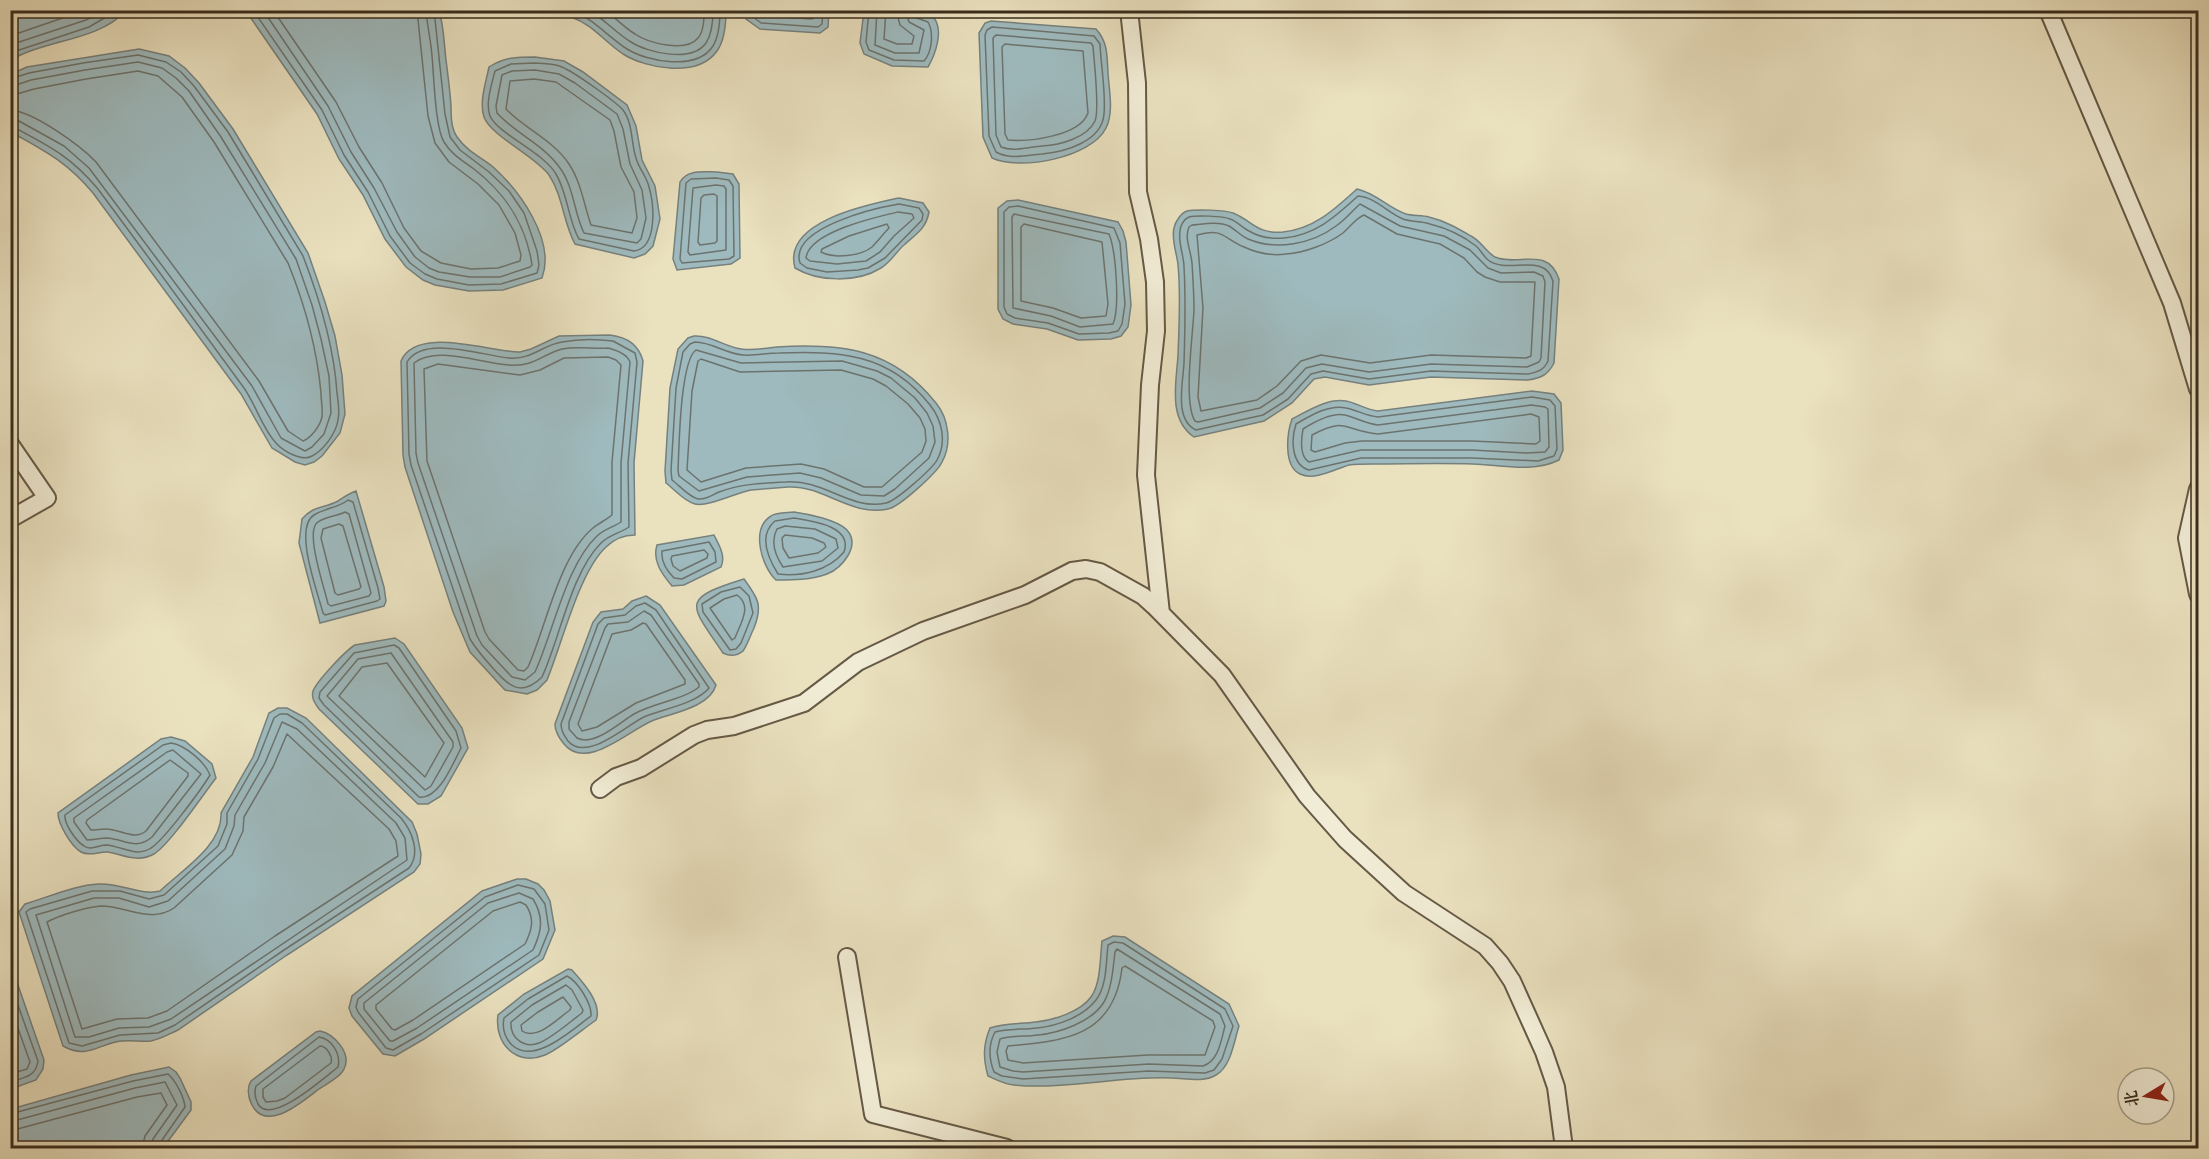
<svg xmlns="http://www.w3.org/2000/svg" width="2209" height="1159" viewBox="0 0 2209 1159" font-family="Cardo,'Noto Serif SC',serif">
<style>
.water{fill:#9ebabe;stroke:#76817e;stroke-width:1.5}
.lines{fill:none;stroke-linecap:round;stroke-linejoin:round}
.shore{stroke:#6c736e;stroke-width:1.5}
.street-casing{stroke:#665946;stroke-width:20}
.street{stroke:#f1ecd5;stroke-width:16}
</style>
<rect width="100%" height="100%" fill="#eae1bf"/>
<filter id="stains"><feTurbulence type="fractalNoise" baseFrequency=".00333" numOctaves="4"/><feColorMatrix values="0 0 0 0 .2 0 0 0 0 .09 0 0 0 0 .02 0 0 0 .5 -.17"/></filter>
<radialGradient id="worn" r=".72"><stop offset=".6" stop-color="#630" stop-opacity="0"/><stop offset="1" stop-color="#630" stop-opacity=".3"/></radialGradient>
<!-- water -->
<path class="water" d="M11 10H126V11C96 42 46 39 11 60Z
M726 10C726 23 725 40 717 51 698 78 647 69 623 54 605 42 592 24 571 17 545 10 504 23 484 11Z
M246 11H439C444 26 444 44 446 60 448 75 450 91 451 106 451 116 451 128 457 137 466 150 480 157 492 166 519 190 556 240 542 278L503 290 469 291 435 285 423 280 406 267 385 239 363 195 339 159 317 114Z
M746 11H829L828 27 820 33 760 29 746 19Z
M864 11C877 10 926 9 934 18 944 31 935 55 928 67L892 66 864 54 860 43Z
M991 21 1096 29C1108 42 1107 56 1108 73 1109 90 1114 112 1106 128 1091 158 1020 171 992 158L983 137 979 33 985 23Z
M139 49 169 56 185 68 199 83 233 129 308 253 325 302 335 336 342 375 345 414 340 433 322 456 314 462 305 465 295 462 272 448 241 394 93 193C66 161 46 152 11 132V74L27 67Z
M535 57 564 61 583 72 627 105 636 126 642 160 655 186 660 219 653 246 645 254 634 258 575 244C563 222 563 196 549 175 535 156 491 136 484 117 479 102 486 82 489 67 504 57 518 57 535 57Z
M717 172 733 174 739 184 740 258 731 264 677 270 673 259 680 182C687 169 704 172 717 172Z
M1357 189C1376 193 1388 208 1406 214 1413 216 1422 215 1429 217 1445 221 1457 228 1471 236 1481 241 1487 253 1495 257 1519 267 1547 245 1559 279L1554 363C1548 375 1541 378 1528 380L1431 377 1369 385 1325 377 1314 379 1292 403 1264 421 1194 437C1168 419 1176 384 1178 356 1179 326 1181 295 1178 265 1177 253 1171 240 1174 228 1175 222 1181 213 1187 211 1196 209 1225 210 1233 213 1253 221 1256 234 1283 232 1314 229 1335 209 1357 189Z
M899 198 923 203 929 212C926 229 916 234 904 245 896 252 891 262 881 268 857 283 818 282 795 268 782 222 866 205 899 198Z
M1018 200 1118 222 1123 231 1126 242 1131 305 1128 327 1121 336 1111 339 1078 340 1047 329 1013 324 1003 319 998 309V208L1007 201Z
M610 335C626 337 639 345 643 361L634 463 635 535C624 535 614 539 606 547 579 572 562 644 547 680L537 690 527 694 505 690 470 652 453 612 405 467 403 455 401 361C416 325 490 352 520 352L531 349 559 336Z
M694 336C711 335 725 347 741 349 754 351 765 348 777 347 843 343 893 349 936 403 949 419 952 444 942 462 937 473 899 507 888 509 851 517 823 485 788 487 776 488 763 489 751 490 736 493 708 507 695 504 685 502 674 489 666 483L665 471 670 388 678 349 688 338Z
M1532 391 1554 394 1561 403 1563 450 1559 460C1533 473 1501 465 1473 464 1439 463 1406 464 1372 464 1364 464 1357 464 1349 465 1335 469 1315 481 1300 474 1283 466 1287 433 1292 419 1308 411 1327 398 1346 401 1357 403 1366 410 1378 411Z
M356 491 384 587 386 601 384 606 320 623 299 543 302 519C314 505 323 509 338 501 344 497 348 494 356 491Z
M794 512C808 514 838 520 847 530 861 546 842 568 827 574 812 580 792 580 776 580 762 567 750 529 771 516 777 512 787 513 794 512Z
M714 535C719 545 726 556 721 567L684 585 672 586C662 574 652 561 657 545Z
M744 579C758 598 763 605 754 628 750 636 748 644 743 651 737 656 731 657 723 653 690 604 679 599 744 579Z
M646 596 660 605 716 685C710 707 673 713 654 720 630 729 587 772 564 744 559 738 555 732 555 724L593 622 601 612 623 609 632 601Z
M395 638 404 644 462 728 468 748 441 796 428 804H418L319 709C315 703 311 698 313 691 317 681 345 651 355 645Z
M278 708H287L306 718 412 822 417 834 421 854 420 864 414 872 287 955 178 1030C169 1034 161 1039 151 1041 142 1042 132 1040 122 1041 99 1043 88 1060 63 1046L19 912 25 904C49 897 75 885 99 884 121 883 142 896 160 891 182 870 223 845 221 813L253 757 269 713Z
M171 737 185 741 212 764 216 778C202 796 170 844 154 854 138 863 124 855 108 852 100 851 90 857 81 852 71 846 58 824 58 813L161 739Z
M517 879H526L538 884 544 890 550 901 555 930 543 959 424 1039 395 1056 383 1054 352 1016 349 1008 352 996 482 891Z
M1113 936 1125 937 1229 1004 1239 1026C1234 1041 1231 1067 1216 1075 1203 1083 1185 1078 1171 1078 1119 1076 1065 1090 1014 1085 1004 1084 997 1080 988 1076 983 1058 983 1045 990 1028 1005 1023 1020 1024 1036 1022 1054 1020 1080 1012 1091 997 1101 983 1100 958 1102 941Z
M11 965 44 1060 43 1069 36 1080 11 1089Z
M568 969 572 970C582 981 603 1004 596 1020 583 1029 558 1050 545 1055 516 1067 494 1043 498 1015L524 994Z
M320 1031C334 1034 352 1053 344 1069 341 1077 326 1084 319 1089 303 1101 265 1135 251 1103 248 1096 247 1087 251 1081L316 1032Z
M169 1067 176 1072 180 1078 191 1102V1110L163 1148H11V1109L131 1075Z"/>
<g class="lines">
<!-- shore -->
<path class="shore" d="M253 10 322 110 344 155 368 192 390 236 410 263 425 274 437 279 469 285 501 284 537 273 539 265 537 251 524 213 509 191 489 172 460 150 450 137 445 114 434 10
M263 10 328 106 351 152 374 188 397 232 415 257 429 268 439 272 470 277H500L530 267 532 265C526 224 506 194 474 169 463 161 451 154 444 142 435 127 434 76 432 56 431 41 427 25 426 10
M273 10 336 102 359 147 382 183 404 228 421 251 441 263 471 269 498 268 520 261 521 255 515 233 499 205 478 184 449 162 435 143 428 116 417 10
M570 10C593 18 607 36 627 49 648 62 697 71 713 46 719 36 720 22 720 10
M589 10C604 19 616 33 631 42 648 53 692 63 706 43 712 34 713 21 713 10
M606 10C615 18 625 28 635 34 648 43 686 53 698 38 704 31 704 19 704 10
M751 10 752 16 761 23 818 27 822 24 823 10
M759 10 763 16 812 19 815 17V10
M869 10 866 42 869 50 894 60 924 61C932 52 934 33 928 22L914 17 912 10
M877 10 875 45 895 53H919L924 30 909 22 905 10
M886 10 884 39 897 44H912L914 36 900 25 896 10
M992 27 1094 36 1100 44C1101 67 1106 92 1104 114 1102 142 1064 152 1042 154 1026 155 1010 160 996 152L989 136 985 35 987 30Z
M996 35 1091 43 1093 46C1094 62 1100 109 1095 121 1087 138 1060 145 1042 146 1030 147 1013 152 1001 147L996 135 993 38Z
M10 36 86 10
M1005 44 1083 51 1088 113C1080 136 1029 142 1008 140L1005 134 1002 47Z
M10 45 86 20 105 10
M10 53 89 27 118 10
M535 63C544 64 554 63 562 67 574 72 615 101 623 110 633 123 631 143 636 158 639 169 647 177 649 187 654 204 658 248 634 251L579 239C568 220 568 194 556 174 543 152 498 134 490 116 485 104 492 83 495 71L511 64Z
M535 70 559 74 575 83 617 114 623 129 630 164 642 190 646 218 641 239 637 243 584 233C574 213 574 187 560 168 544 145 516 134 497 113L496 106 502 75 512 71Z
M10 79 29 73 83 63 138 55 166 62 181 72 194 86 228 132 303 256C320 300 334 346 337 393 338 401 340 411 338 420 336 433 324 450 312 456 302 462 283 451 276 443 262 428 256 405 244 388 195 321 147 255 98 189 71 157 51 147 15 128L10 127
M534 79 556 82 610 120 614 131 621 167 634 192 637 218 632 233 591 225C584 205 581 182 569 164 553 140 525 129 506 109L510 81Z
M10 87 31 80 85 70 138 62 162 68 176 78 189 91 221 137 296 259 312 305 321 339 329 376 331 413 324 434 312 447 305 451 281 438 252 386 89 168 64 146 19 121 10 119
M10 96 34 89 86 79 138 71 158 76 182 97 214 142 288 263C305 305 317 349 321 393 321 401 323 409 322 417 320 426 311 438 303 441L288 431 259 381 96 162C81 146 33 111 10 110
M716 178 729 180 733 186 734 256 729 259 682 263 680 259 686 183 691 179Z
M716 185 724 186 726 189V250L690 255 688 252 693 188Z
M704 195 714 194 717 196V241L715 243 700 245 698 242 701 198Z
M1358 196C1375 197 1388 213 1403 219 1411 222 1421 221 1430 224 1446 228 1462 235 1476 246 1481 250 1483 256 1488 260 1507 275 1544 251 1553 281L1548 361C1544 370 1538 372 1528 374L1431 371 1369 379 1323 371 1311 374 1288 399 1263 415 1196 430C1174 420 1183 383 1184 363 1185 331 1186 300 1184 267 1184 256 1178 243 1180 231 1180 226 1184 219 1189 217 1196 215 1223 216 1230 219 1237 221 1242 228 1249 231 1259 237 1273 239 1284 238 1316 235 1336 216 1358 196Z
M899 204 919 208 923 214 922 220 885 258 868 268 858 270 827 272 807 268 800 263C789 228 875 208 899 204Z
M1360 204 1400 226 1444 236 1470 250 1488 268 1501 273 1534 272 1543 276 1545 282 1541 358 1539 362 1527 367 1431 364 1369 372 1322 364 1306 368 1283 393 1260 408 1198 422 1195 421C1183 402 1193 335 1194 310 1194 295 1193 279 1192 263 1191 251 1184 238 1189 227L1192 225C1203 224 1219 221 1229 226 1236 230 1241 236 1248 239 1276 251 1312 244 1336 226 1345 220 1352 211 1360 204Z
M1018 206 1114 228 1120 243 1125 304 1122 324 1118 331 1109 333 1079 334 1048 323 1015 318 1007 314 1004 307V212L1009 207Z
M898 212 912 214 914 218 894 236 880 252 866 261 837 264 810 261 806 258C809 232 876 217 898 212Z
M1014 214 1109 234C1116 251 1120 308 1113 324L1080 327 1051 316 1013 308 1012 217Z
M1364 215 1397 234 1440 244 1464 258 1477 272 1485 277 1500 282H1535L1531 356 1526 358 1431 355 1370 363 1321 355 1301 361 1277 386 1257 400 1201 411 1198 397 1203 308 1197 235C1223 227 1224 239 1244 247 1257 253 1272 256 1286 254 1304 253 1328 244 1343 233 1350 227 1356 218 1364 215Z
M887 224 889 228C883 234 878 241 872 247 861 256 834 259 821 252L822 249 849 236Z
M1024 224 1102 242 1108 304 1106 316 1081 318 1053 308 1021 301V227Z
M613 341 635 353 637 362 628 463 629 527C620 533 609 535 601 543 571 573 560 638 542 677 520 699 507 684 491 666 483 657 476 649 470 639L411 465 409 454 407 362C423 334 484 356 509 358 532 360 542 345 562 342 577 339 598 339 613 341Z
M695 342C712 342 726 354 743 355 755 356 767 353 779 353 840 351 889 353 930 405 942 420 947 442 937 460 932 469 896 501 886 503 851 511 824 479 786 482 763 483 740 484 719 492 712 495 706 500 698 499 689 497 679 485 672 480L671 471 676 388 683 352 690 344Z
M608 348C616 350 627 354 630 362L621 463V522C614 527 604 529 597 536 566 565 553 633 535 672L525 680 512 677 482 645 477 636 418 463 416 453 414 363C437 345 482 364 509 365 534 367 541 355 562 349 576 346 594 349 608 348Z
M696 350 741 363 842 361 877 371 891 378 915 398 927 413 933 426 935 442 929 458 895 489 884 496 861 495 821 478 800 473 747 477 699 491 679 476 678 471C679 449 680 361 696 350Z
M608 357 616 360 621 365 612 462V515C606 520 599 523 593 528 559 556 546 627 528 667L524 671 518 670 489 639 485 632 427 461 424 369 438 364 520 375 540 370 564 358Z
M701 359 740 372 841 370 873 379 886 386 908 404 920 418 925 429 926 441 922 452 882 487H864L824 469 801 464 746 468 701 482 687 470 692 391 698 361Z
M1532 397 1550 400 1555 406 1557 449 1554 456 1538 461 1472 458H1361L1309 470C1291 465 1291 439 1296 424 1310 416 1329 404 1346 408 1357 410 1366 416 1378 417Z
M1531 405 1545 407 1548 409 1549 447 1545 452 1527 453 1472 450H1361L1309 462C1299 456 1301 440 1303 429 1314 422 1331 412 1345 415 1357 418 1366 424 1378 425Z
M1531 414 1539 417 1540 441 1536 444 1472 441H1362L1345 443 1315 452 1311 450 1312 435C1347 416 1344 431 1378 434Z
M348 500 353 502 378 588 380 599 377 601 325 615 323 613C318 593 293 528 314 515 325 508 338 508 348 500Z
M345 512 349 514 371 593 369 596 331 606 328 604C325 589 304 530 318 522 325 517 337 516 345 512Z
M794 518C812 521 853 526 844 552 828 571 801 577 778 574 768 558 758 535 775 521Z
M339 524 343 526 361 587 359 589 338 595 335 593 321 538 323 529Z
M785 526 815 529 836 539 838 548 822 561 783 567C775 555 770 542 777 529Z
M785 535 812 538 824 543 826 547 818 553 789 558 783 548 782 538Z
M709 542 715 552 716 562 682 579 674 578C667 571 661 561 662 551Z
M704 550 708 554 707 558 680 571 673 566 671 559 672 556Z
M740 587 749 596 753 613 741 643 736 649 730 650 703 612 702 604 721 592Z
M737 595C753 606 740 624 735 638L732 640 710 608 724 599Z
M645 603 656 610 709 688C697 703 664 709 646 716 627 724 587 763 568 741 564 735 561 731 561 724L598 624 604 618 625 615 636 606Z
M644 611 651 615 699 684V687C683 700 653 703 634 714 620 722 594 747 577 738L569 729V722L605 628 608 624 628 622Z
M643 623 646 624 685 680V684L636 703 597 727 582 731 578 724 612 634 631 630Z
M394 645 399 648 456 731 461 748C453 763 439 800 419 797L324 705 319 698 320 692 354 653Z
M391 653 453 742V747L431 786 425 790 327 696 358 659Z
M387 663 444 743 425 777 339 696 362 667Z
M280 714H287L302 723 401 818C412 831 421 853 409 868L284 950 175 1025 158 1033 120 1035 82 1046 69 1043 26 912 30 909 92 891H120L149 899 164 895 218 846 227 824V813L258 759 274 718Z
M282 722 297 729 396 823 405 838 407 860 171 1019 149 1027 119 1028 89 1037H75L36 915 94 898H119L149 907 168 901 225 849 234 826 235 815 265 763Z
M287 734 389 829 396 841 398 856 275 936 167 1011 148 1018 117 1019 82 1029 47 922C60 915 87 907 101 906 127 906 150 924 174 908L232 855 243 831 244 817 273 767Z
M171 743C185 745 205 762 210 775 201 790 164 840 151 848 136 858 122 846 106 845 99 845 90 851 84 846 76 841 64 824 65 815L163 745Z
M173 750 201 774 152 837C136 851 124 839 107 838 100 838 94 840 87 840L74 822V818L167 752Z
M170 760 188 773V776L146 831C134 841 120 829 106 829 101 829 96 830 91 830L86 823 87 820Z
M518 885 534 889 545 904 549 930 539 955 421 1034 393 1050 386 1048 358 1012 356 1007 358 999 485 897Z
M519 893 533 899C544 917 542 931 533 950L417 1028 393 1041H390L364 1009V1003L488 903Z
M520 902 526 905C535 919 532 930 525 944L413 1020 395 1030 392 1029 376 1009V1005L493 911Z
M1114 942 1123 943 1225 1009 1233 1026 1222 1059 1214 1070 1205 1073 1149 1071 1023 1079 1002 1076 994 1072C989 1059 988 1045 995 1032 1008 1028 1023 1030 1037 1028 1057 1026 1083 1017 1096 1000 1107 986 1106 962 1108 945Z
M1117 949 1220 1014 1225 1026C1221 1040 1219 1061 1203 1066L1149 1064 1023 1072 1013 1071 1000 1067 997 1052 1000 1039C1012 1035 1025 1037 1038 1035 1059 1033 1092 1022 1104 1002 1112 988 1113 968 1115 952Z
M1125 966 1213 1021 1215 1027 1205 1055H1148L1023 1063 1008 1060 1006 1051 1008 1046C1066 1041 1114 1036 1122 968Z
M567 976C577 981 592 1003 591 1016 573 1029 534 1066 512 1045 505 1038 502 1028 504 1018L528 999Z
M10 983 38 1061C36 1077 23 1078 10 1082
M566 985 572 990 583 1010 582 1013C571 1021 552 1038 539 1043 523 1049 510 1037 511 1022L532 1005Z
M563 997 571 1007 570 1010C557 1019 537 1041 522 1031L521 1025 538 1012Z
M10 1006 30 1062 27 1069 10 1074
M319 1037C332 1039 341 1054 338 1067 325 1077 271 1126 258 1104 255 1098 254 1092 256 1086Z
M320 1046C327 1046 333 1057 331 1063L285 1098 277 1101 266 1102 263 1097V1089Z
M10 1114 133 1081 168 1074C176 1081 184 1097 185 1107L160 1143 158 1148
M10 1122 135 1088 165 1082 177 1105 153 1139 151 1148
M10 1131 137 1097 161 1093 167 1105 145 1136 142 1148"/>
<!-- street casing -->
<g class="street-casing">
<path id="street" d="M1129 10 1137 83 1138 192 1149 239 1155 282 1156 331 1150 385 1146 475 1161 613
M2048 10 2172 303 2198 389
M10 444 47 498 10 519
M2198 489 2187 538 2198 594
M600 789 616 777 641 768 694 735 707 730 734 726 804 703 858 662 923 631 1025 595 1072 571 1086 569 1100 572 1143 596 1154 606 1222 675 1307 796 1345 839 1404 893 1485 946 1500 963 1512 981 1544 1052 1556 1087 1564 1148
M847 957 873 1114 1007 1148"/>
</g>
<!-- street -->
<use href="#street" class="street"/>
</g>
<!-- margin -->
<rect width="2209" height="1159" fill="none" stroke="#eae1bf" stroke-width="36"/>
<rect x="12" y="12" width="2185" height="1135" fill="none" stroke="#3a2c1d" stroke-width="3"/>
<rect x="18" y="18" width="2173" height="1123" fill="none" stroke="#3a2c1d" stroke-width="1.5"/>
<!-- north arrow -->
<g transform="translate(2146 1096) rotate(259)"><circle r="28" fill="#f1ecd5" stroke="#a89f8b" stroke-width="1.5"/>
<path d="M0-4.5L10 22L0 15L-10 22Z" fill="#8f2418"/>
<text y="-9" font-size="16" font-weight="bold" text-anchor="middle" fill="#3a2c1d">北</text>
</g>
<rect width="100%" height="100%" filter="url(#stains)"/>
<rect width="100%" height="100%" fill="url(#worn)"/>
</svg>
